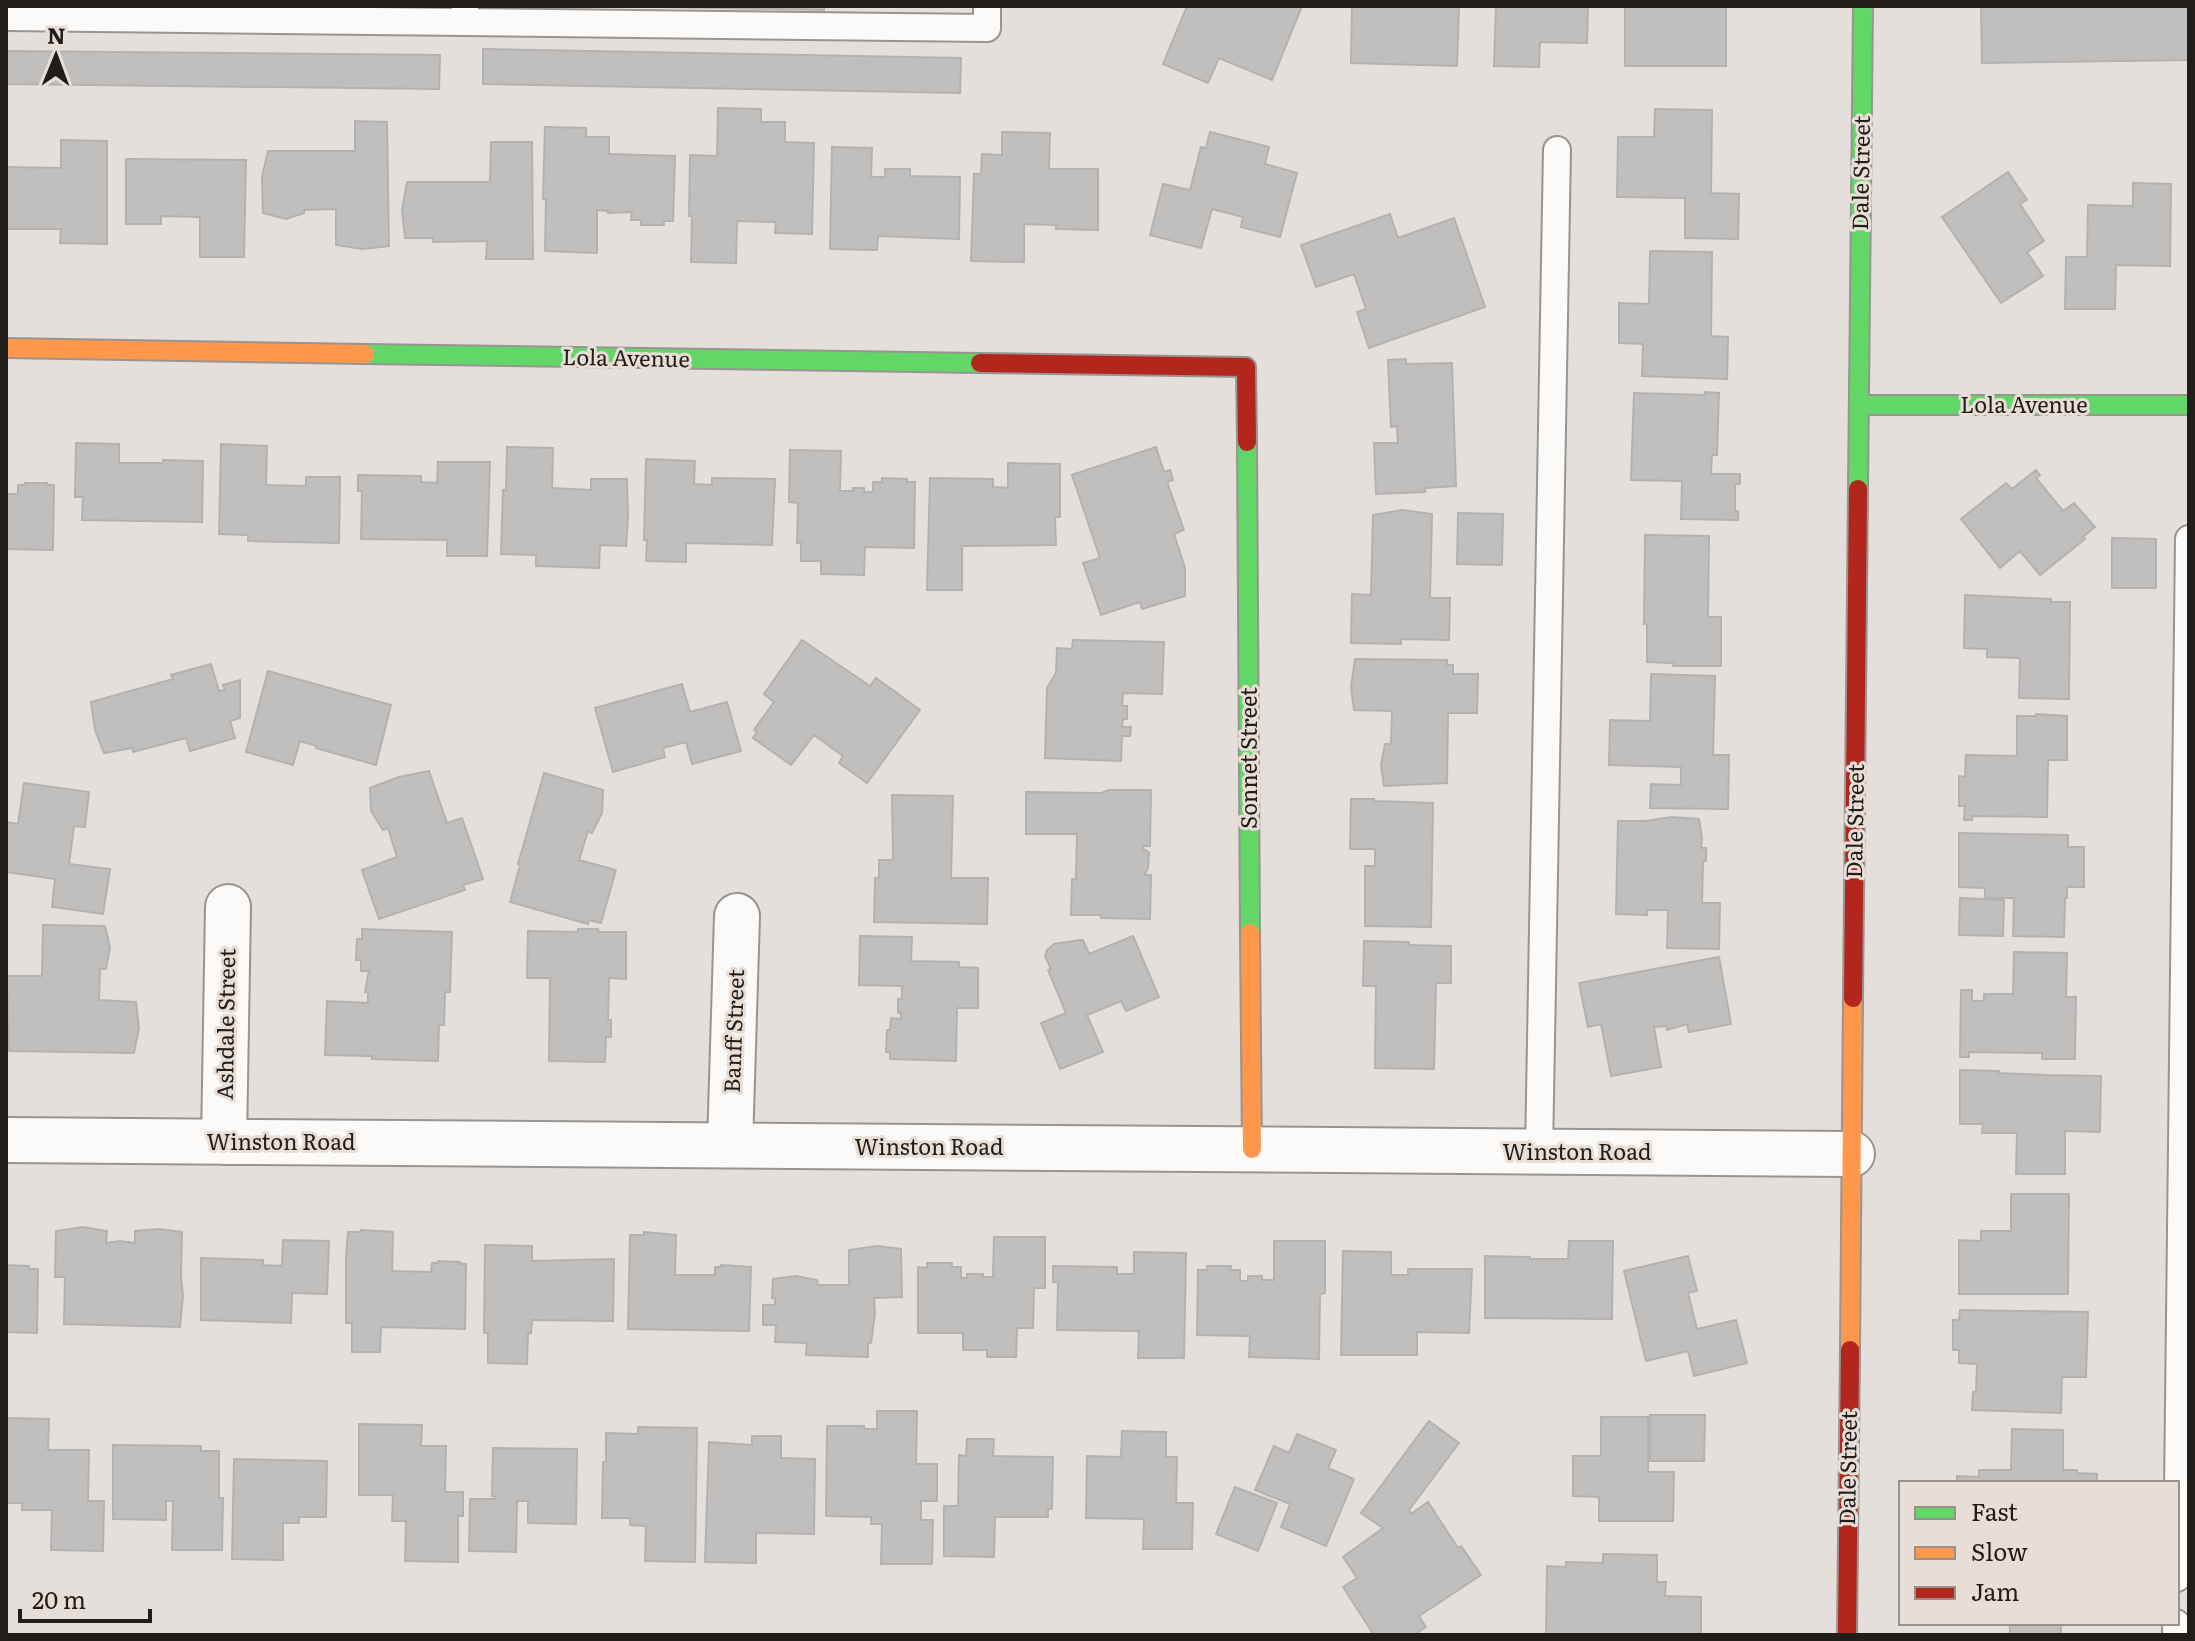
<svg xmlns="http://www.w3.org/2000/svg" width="2195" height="1641" viewBox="0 0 2195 1641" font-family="Literata,serif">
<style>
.building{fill:#c1bfbe;stroke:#b4b1b1;stroke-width:2}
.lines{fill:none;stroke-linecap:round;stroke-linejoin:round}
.lane-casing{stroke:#989491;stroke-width:30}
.street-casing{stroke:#989491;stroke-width:48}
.fast-casing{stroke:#989491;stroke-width:22}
.slow-casing{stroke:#989491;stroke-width:22}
.jam-casing{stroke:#989491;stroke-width:22}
.lane{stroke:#fbfaf9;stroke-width:26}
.street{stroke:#fbfaf9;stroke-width:44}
.fast{stroke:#63d668;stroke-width:18}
.slow{stroke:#ff974d;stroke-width:18}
.jam{stroke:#b3261e;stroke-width:18}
.labels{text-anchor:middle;stroke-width:6;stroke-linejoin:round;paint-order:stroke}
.street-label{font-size:22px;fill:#211d1b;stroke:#e8ded6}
</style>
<rect width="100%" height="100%" fill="#e4dfda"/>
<!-- building -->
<path class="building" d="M608 6H824V10Z
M1187 6 1250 7 1302 6 1272 80 1219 58 1208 83 1163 64Z
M1352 6H1459L1457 66 1351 63Z
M1496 6H1588L1587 43 1540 42 1539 67 1494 66Z
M1625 6H1726V66H1625Z
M1981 6H2189V60L1982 63Z
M483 49 961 58 960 93 483 84Z
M6 51 440 55 439 89 6 84Z
M718 108 761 109V122H785V142L814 143 812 234 775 233 776 222 737 221 736 263 691 262 692 216H689L690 155 717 156Z
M1655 109 1712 110 1711 193 1739 194 1738 239 1685 238V198L1617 197 1618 137H1654Z
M355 121 387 122 389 246 362 249 336 245V209L304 210V213L286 219 263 213 262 177 268 151H355Z
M545 127 586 128V137H609V154L675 156 673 221H664V225H641V220H631L632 212 608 213V211L597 210V253L545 251 546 199H543Z
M1002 132 1050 133 1049 169H1098V230L1056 229V225L1024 224V262L971 261 974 174H981L982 154 1002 155Z
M1210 132 1269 147 1265 164 1297 173 1280 237 1241 227 1243 217 1212 209 1201 248 1150 235 1163 184 1190 190 1201 147 1206 148Z
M61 140 107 141V244L60 243 61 229H6V167L61 168Z
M491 142H532L533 259H486L487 241 433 242V238H405L402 210 407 182H490Z
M832 147 872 148 871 177H885V169H910V176L960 177 959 239 878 236 877 250 830 249Z
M126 159 246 160 244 257H200V217L161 216V224H126Z
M2008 172 2027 200 2020 204 2044 241 2027 252 2043 276 2001 303 1942 217Z
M2133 183 2171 184 2170 266 2116 265 2115 309H2065L2066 257H2087L2088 205 2133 206Z
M1390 214 1398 238 1454 218 1485 307 1369 348 1357 312 1366 309 1354 274 1316 287 1301 245Z
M1650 251 1712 252 1711 336 1728 337 1727 379 1642 376 1643 344 1619 343V303L1649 304Z
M1406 359V364L1452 363 1456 486 1425 488V492L1376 494 1374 443H1398L1397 426 1391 427 1388 360Z
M1705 392 1719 393 1717 455H1712L1711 474H1740V484H1735V511H1738V520L1681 519 1682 481 1631 480 1634 393 1705 395Z
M76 443 119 444V463H163V460L203 461 202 522 82 520 83 497H75Z
M221 444 267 446 266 485 306 486V477H340L339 543 248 541V535L219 534Z
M507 447 553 448 552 488 591 490V479H627L628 517 626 546 600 545 599 568 536 566V555L501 554 503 490H506Z
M1156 447 1164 472 1170 470 1173 480 1167 482 1184 530 1174 534 1185 568V596L1142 609 1140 602 1101 615 1083 563 1100 558 1072 475Z
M790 450 841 451 840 491H853V488H864V492H873V482H882V478L907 479V482H915L914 548 865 547 864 575 821 574V561H801V543H797L798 503 789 502Z
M646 459 695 461 694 484 712 485V478L775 479 772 545 686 543V562L646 561 647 540H644Z
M438 462H490L487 556H447V540L361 539 362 491H358V475L421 476V482L437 483Z
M1008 463 1060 464V517H1055L1056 545 962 546V590H927L930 478 993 479V487L1008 488Z
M2036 470 2040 475 2036 478 2063 511 2074 503 2095 527 2083 537 2085 539 2040 575 2020 551 2000 568 1961 519 2006 483 2012 489Z
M25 483H47V485H54L53 550 6 549V494H18V485H25Z
M1402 510 1432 514 1430 598H1450L1449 640 1401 639V644L1351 643 1352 594 1371 595 1373 515Z
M1458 513 1503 514 1502 565 1457 564Z
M1645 535 1709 536 1708 617H1721V666H1673V663L1647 662V624H1644Z
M2112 538 2156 539V588H2112Z
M1965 595 2051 599V602H2070L2069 699 2019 698 2020 658 1987 657V649L1964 648Z
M802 640 870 686 876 678 920 710 867 783 839 763 843 756 814 735 791 765 753 738 757 732 754 730 774 702 764 694Z
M1073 640 1164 642 1162 694 1123 693 1122 706H1127V719H1123L1122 727H1131L1130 736H1122L1121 761 1045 758 1047 688 1056 673 1057 648 1072 649Z
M1355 659 1447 660V665H1453V674H1478L1477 713H1448L1447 783 1384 786 1381 765 1385 744H1391L1392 711 1354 710 1351 687Z
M211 664 219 691 225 690 223 685 240 680V718L230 721 235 738 190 751 186 738 133 752 132 748 104 753 95 730 91 702 173 679 171 675Z
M268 671 391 705 376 765 316 748 317 746 300 741 293 765 246 752Z
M1651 674 1715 676 1713 755H1729L1728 809 1650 808 1651 784 1681 785V767L1609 765 1610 720 1650 721Z
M682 684 690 712 727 702 741 751 692 764 686 742 663 748 665 757 613 772 595 708Z
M2036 714 2067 716V760H2048L2047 817 1972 816V820H1964L1965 806H1959V776L1965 777 1966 755 2017 756V716H2036Z
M429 771 447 823 462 818 483 879 463 885 465 890 379 919 362 870 397 857 388 828 383 830 371 811 370 788 399 777Z
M544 773 603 790 602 813 592 833 588 831 579 860 616 870 601 923 589 920 588 924 510 902 520 865 518 864Z
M24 783 89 792 85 827 74 826 69 864 110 869 103 914 52 907 55 879 6 872V822L18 824Z
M1108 790H1151L1150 846H1143V849L1149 852 1148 868 1144 875H1151L1150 919 1101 918V915H1071L1072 879H1076L1077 834H1026V792L1102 793Z
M892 795 953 796 951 878H988L987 924 874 922 875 878H879V860H893Z
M1351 799H1374V801L1433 803 1431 927 1365 926V866H1375V849H1350Z
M1672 817 1699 819 1702 838 1701 848H1706V861H1703L1702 903H1720L1719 949 1667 948 1668 910H1647V915L1616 914 1618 821H1645Z
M1959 833 2068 835V847H2084V887H2067V898H2065L2064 937 2013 936 2014 898H1985V888L1959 887Z
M1960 898 2004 900 2003 936 1959 935Z
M43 925 105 926 110 947 106 969H100L99 1000 136 1002 139 1028 134 1053 9 1051 7 976H42Z
M362 929 452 932 450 992H445L444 1025H439L438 1061 372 1059V1056L325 1055 327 1001 368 1003V992H365L369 971H361V960H356L357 939H362Z
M578 929H598L599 932H626V979L609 978 608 1020H611V1037H606L605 1062 549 1061 550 978H527L528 931 578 932Z
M860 936 912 937 911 961 959 962V967L978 968V1008H957L956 1061 890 1059V1052H886L887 1030H890L891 1018 901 1019V1013H898V999H902V986L859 985Z
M1133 936 1159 997 1126 1011 1121 1001 1087 1015 1103 1052 1060 1069 1041 1023 1066 1013 1048 970 1051 969 1045 956 1047 950 1054 944 1080 940H1083L1089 954Z
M1364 941 1409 942V945L1451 946V983H1436L1434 1069 1375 1068 1376 986H1363Z
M2014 952 2067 953 2066 997H2076L2075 1059H2042V1053L1969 1052V1057H1960L1961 990H1972V1001H1984V994H2013Z
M1719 957 1731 1024 1689 1032 1687 1024 1667 1030 1666 1026 1654 1027 1661 1067 1611 1076 1601 1024 1588 1027 1579 983Z
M1960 1070 1999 1071V1073L2047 1075 2101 1076 2100 1132 2065 1131V1174H2016L2017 1133H1982L1983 1124H1960Z
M2011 1194H2069L2068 1294H1959V1240L1981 1241V1231H2011Z
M83 1227 107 1231 106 1243 120 1241 135 1243V1231L158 1229 182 1232 181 1275 183 1296 180 1327 64 1324 65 1277H55L56 1231Z
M361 1230 393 1232 392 1271 431 1272 432 1263H438V1261L460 1262V1264H466L465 1329 381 1327 380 1352H352V1323H346V1257L348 1232H361Z
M644 1232 676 1235 675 1275H715V1267H721V1265L751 1267 749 1331 628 1329 630 1235H644Z
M994 1237H1045V1288H1034L1033 1328H1017L1016 1357H987V1350H963V1333H918V1267L927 1268V1263H952V1267H961V1278H967V1274H983V1277H993Z
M283 1240 329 1241 327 1294 292 1293 291 1323 201 1320V1258L263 1260V1265L282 1266Z
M1274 1241H1325V1293L1320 1294 1319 1359 1249 1357 1250 1336 1197 1335 1198 1270H1207V1266H1231L1230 1270H1240V1281H1248V1276H1262V1280H1274Z
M1569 1241H1613L1612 1319 1485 1318V1256L1530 1257V1259H1568Z
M485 1245 532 1246V1261L614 1259 613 1321 532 1320 531 1333H528L527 1364 488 1363V1333H484Z
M877 1246 901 1249 902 1297 874 1298 875 1314 871 1343H868V1357L806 1355 807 1343 775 1342 776 1325H763V1305H775V1298H772L773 1279 796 1276 817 1280 818 1285H849V1250Z
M1343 1251 1391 1252V1275H1408V1269H1472L1469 1333 1417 1332V1355H1341Z
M1134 1252 1186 1253 1184 1358H1138L1139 1331 1057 1330 1058 1282H1053V1266L1117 1267V1274H1134Z
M1688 1256 1697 1291 1688 1293 1697 1329 1736 1320 1747 1363 1694 1376 1688 1351 1646 1361 1624 1271Z
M6 1265 29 1266V1269H38L37 1333 6 1332Z
M1960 1310 2088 1312 2086 1377H2062L2061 1413 1972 1410 1973 1392H1976L1977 1364 1959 1363V1350H1953V1320H1959Z
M877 1411H917L916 1464H937V1501H921V1520H933L932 1564H881L882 1524H871V1517L826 1516 827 1426H864V1429H877Z
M1650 1415H1705L1704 1461H1650Z
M1601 1417H1648V1472H1674L1673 1521H1599V1497L1573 1496V1456H1601Z
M6 1418 49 1419 48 1450H89L88 1501H104L103 1551 51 1550 52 1510H22V1503H6Z
M1429 1421 1459 1443 1409 1510 1411 1514 1428 1502 1458 1548 1461 1546 1481 1575 1419 1616 1426 1627 1414 1635H1374L1343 1587 1357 1578 1343 1557 1383 1528 1361 1513Z
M359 1424 422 1425 421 1446H446L445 1492H463V1516H458V1562L405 1561 406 1521H392L393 1495H359Z
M638 1427 697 1428 695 1562 645 1561 646 1526 630 1525V1518H602L603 1462H606V1433L638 1434Z
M2012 1429 2063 1430V1470H2077V1473L2097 1474V1483H1957V1476L1979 1477V1470H2011Z
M1122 1431 1166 1432V1457H1177L1176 1503H1193L1192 1549H1143L1144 1519 1086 1518 1087 1456 1121 1457Z
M1297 1434 1336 1450 1328 1468 1354 1479 1326 1546 1281 1527 1290 1504 1255 1490 1274 1446 1289 1453Z
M752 1436H781V1458L815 1459 814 1534 756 1533V1563L705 1562 709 1442 752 1445Z
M967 1439H994L993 1456 1053 1457 1052 1509H1048V1517H995L994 1557 944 1556V1506H958L959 1455 966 1456Z
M113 1445 201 1446V1451H219V1498H223L222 1550H172L173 1501H166V1520L113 1519Z
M493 1448 577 1449 576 1524 528 1523V1501H517L516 1552 469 1551 470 1499H495V1496H492Z
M234 1459 327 1461 326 1517H299V1523H283V1560L232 1559Z
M1235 1487 1277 1503 1258 1551 1216 1534Z
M1603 1554 1657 1555V1582H1666L1665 1596 1701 1597V1635H1546L1547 1566 1566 1567V1562L1603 1563Z
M2010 1623H2061V1635H2010Z"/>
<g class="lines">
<!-- lane casing -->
<g class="lane-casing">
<path id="lane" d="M6 17 465 22V6
M465 22 987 28V6
M1539 1152 1557 150
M2177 1578 2189 539
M2176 1635V1623"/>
</g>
<!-- street casing -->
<g class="street-casing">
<path id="street" d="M6 1140 1852 1154
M224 1142 228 907
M730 1145 737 916"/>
</g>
<!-- fast casing -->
<g class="fast-casing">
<path id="fast" d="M365 354 980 363
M1859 405H2189
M1247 442 1250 933
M1858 489 1863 6"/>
</g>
<!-- slow casing -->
<g class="slow-casing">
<path id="slow" d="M6 348 365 354
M1250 933 1252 1149
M1850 1350 1853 998"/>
</g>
<!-- jam casing -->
<g class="jam-casing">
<path id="jam" d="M980 363 1246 367 1247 442
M1853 998 1858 489
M1847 1635 1850 1350"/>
</g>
<!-- lane -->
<use href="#lane" class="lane"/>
<!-- street -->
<use href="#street" class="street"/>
<!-- fast -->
<use href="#fast" class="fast"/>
<!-- slow -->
<use href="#slow" class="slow"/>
<!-- jam -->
<use href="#jam" class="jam"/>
</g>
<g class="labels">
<!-- street labels -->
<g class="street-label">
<text transform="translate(1861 173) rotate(-89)" y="8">Dale Street</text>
<text transform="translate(626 358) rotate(1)" y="8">Lola Avenue</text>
<text x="2024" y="413">Lola Avenue</text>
<text transform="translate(1249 758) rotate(-90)" y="8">Sonnet Street</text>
<text transform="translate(1855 821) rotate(-89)" y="8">Dale Street</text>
<text transform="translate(226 1024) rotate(-89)" y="8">Ashdale Street</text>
<text transform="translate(734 1031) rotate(-88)" y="8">Banff Street</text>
<text x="281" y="1150">Winston Road</text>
<text x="929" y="1155">Winston Road</text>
<text x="1577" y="1160">Winston Road</text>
<text transform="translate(1848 1468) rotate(-89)" y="8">Dale Street</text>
</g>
</g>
<!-- border -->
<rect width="2195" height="1641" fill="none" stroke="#211d1b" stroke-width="16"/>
<!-- legend -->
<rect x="1899" y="1481" width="280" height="144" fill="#e8ded6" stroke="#98918b" stroke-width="2"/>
<rect x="1915" y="1507" width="40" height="12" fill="#63d668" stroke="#98918b" stroke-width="2"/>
<text x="1971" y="1521" font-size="24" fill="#211d1b">Fast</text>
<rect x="1915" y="1547" width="40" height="12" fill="#ff974d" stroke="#98918b" stroke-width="2"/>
<text x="1971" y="1561" font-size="24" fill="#211d1b">Slow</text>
<rect x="1915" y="1587" width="40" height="12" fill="#b3261e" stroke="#98918b" stroke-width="2"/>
<text x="1971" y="1601" font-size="24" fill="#211d1b">Jam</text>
<!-- north arrow -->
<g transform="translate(56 56) rotate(1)" stroke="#e8ded6" stroke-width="6" paint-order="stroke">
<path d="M0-6L14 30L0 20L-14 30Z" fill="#211d1b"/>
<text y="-12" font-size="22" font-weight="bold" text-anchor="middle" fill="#211d1b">N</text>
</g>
<!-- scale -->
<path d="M20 1609v12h130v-12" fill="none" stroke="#211d1b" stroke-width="4"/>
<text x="32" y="1609" font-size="24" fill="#211d1b" stroke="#e8ded6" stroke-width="6" paint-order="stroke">20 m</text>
</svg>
